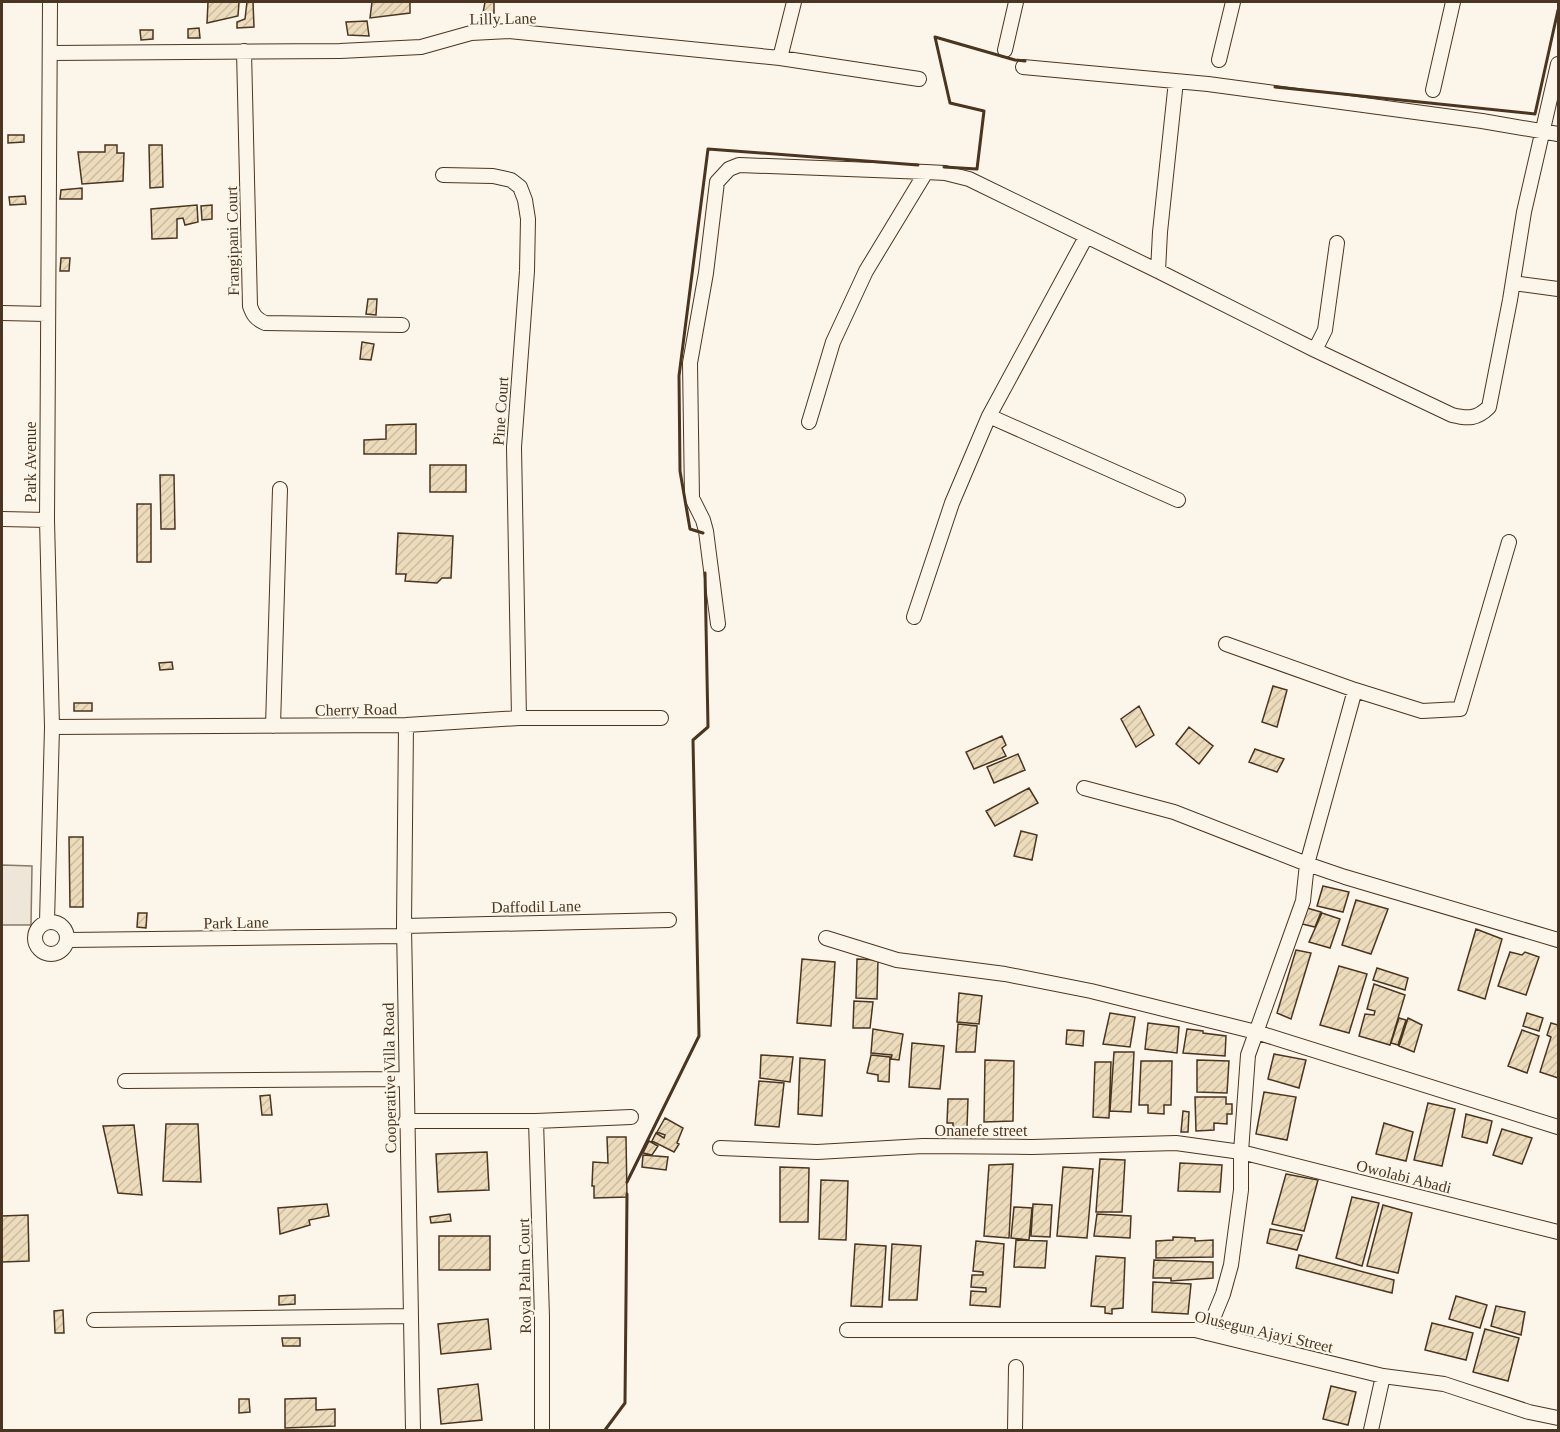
<svg xmlns="http://www.w3.org/2000/svg" width="1560" height="1432" viewBox="0 0 1560 1432" font-family="'Times New Roman',serif">
<style>
.pitch{fill:#ede6d9;stroke:#887966;stroke-width:1.5}
.building{fill:url(#building-hatch);stroke:#4a3520;stroke-width:1.5}
.lines{fill:none;stroke-linecap:round;stroke-linejoin:round}
.minor-casing{stroke:#4a3520;stroke-width:16}
.minor{stroke:#fbf6e9;stroke-width:14}
.wall{stroke:#4a3520;stroke-width:3}
.labels{text-anchor:middle;stroke-width:4.5;stroke-linejoin:round;paint-order:stroke}
.street-label{font-size:16px;fill:#4a3520;stroke:#fbf6e9}
</style>
<defs>
<pattern id="building-hatch" width="6" height="6" patternUnits="userSpaceOnUse" patternTransform="scale(1.5)"><rect width="6" height="6" fill="#ecdcbc"/><path d="M-1 1l2-2M0 6l6-6M5 7l2-2" fill="none" stroke="#ccbda1"/></pattern>
</defs>
<rect width="100%" height="100%" fill="#fbf6e9"/>
<!-- pitch -->
<path class="pitch" d="M2 865 32 866 31 925H2Z"/>
<!-- building -->
<path class="building" d="M208 2H239L238 16 207 23Z
M247 2H253L254 27 237 28V22L245 19Z
M372 2H410V13L370 18Z
M485 2H494V13H483Z
M367 21 369 36 348 35 346 22Z
M199 28 200 38H188V29Z
M140 30H153V39L141 40Z
M8 135H24V142L8 143Z
M105 145H117V153H124L123 181 82 184 78 152H105Z
M149 145H162L163 187 150 188Z
M82 188V199H60L61 190Z
M25 196 26 204 10 205 9 197Z
M197 205 198 222 185 225 183 218 177 219V238L152 239 151 209Z
M212 205V219L202 220 201 206Z
M61 258H70L69 271H60Z
M368 299H377L376 315 366 314Z
M362 342 374 344 371 360 360 359Z
M416 424V454H364V440L386 439V425Z
M430 465H466V492H430Z
M160 475H174L175 529H161Z
M137 504H151V562H137Z
M398 533 453 536 451 578H442L437 583 405 581 406 574H396Z
M172 662 173 669 160 670 159 663Z
M1273 686 1287 690 1277 727 1262 722Z
M74 703H92V711H74Z
M1139 706 1154 735 1136 747 1121 719Z
M1189 727 1213 746 1199 764 1176 744Z
M1002 736 1006 745 1002 748 1006 756 974 769 966 752Z
M1255 749 1284 759 1277 772 1249 762Z
M1018 754 1025 770 994 783 987 767Z
M1029 788 1038 803 995 826 986 811Z
M1021 831 1037 835 1032 860 1014 856Z
M69 837H83V907H70Z
M1323 886 1349 892 1343 912 1317 906Z
M1356 900 1388 909 1371 954 1342 945Z
M1307 908 1321 912 1315 927 1302 924Z
M138 913H147L146 928 137 927Z
M1322 913 1340 919 1330 948 1309 942Z
M1476 929 1502 939 1485 999 1458 990Z
M1296 950 1311 953 1291 1019 1277 1013Z
M1510 952 1522 955 1525 952 1539 957 1526 995 1498 986Z
M802 959 835 962 831 1026 797 1023Z
M857 959 878 960 877 999 856 998Z
M1339 966 1367 974 1349 1033 1320 1025Z
M1377 968 1408 978 1405 990 1373 980Z
M1374 984 1405 995 1390 1045 1359 1036 1365 1014 1374 1015 1375 1011 1367 1009Z
M959 993 982 996 979 1024 957 1022Z
M854 1001 873 1002 870 1028H853Z
M1110 1013 1135 1017 1130 1047 1103 1044Z
M1527 1013 1543 1018 1539 1031 1523 1026Z
M1399 1018 1406 1020 1398 1045 1391 1043Z
M1408 1018 1422 1025 1414 1052 1399 1046Z
M1148 1023 1179 1027 1177 1053 1145 1049Z
M1551 1023 1558 1025V1078L1540 1072 1551 1037 1547 1035Z
M958 1024 977 1026 975 1052H956Z
M873 1029 903 1034 899 1060 891 1059 892 1055 871 1053Z
M1187 1029 1203 1031V1033L1226 1036 1225 1056 1183 1053Z
M1067 1030 1084 1031 1083 1046 1066 1044Z
M1522 1030 1539 1036 1527 1073 1508 1066Z
M912 1043 944 1046 940 1089 909 1087Z
M1114 1052H1134L1131 1112 1110 1111Z
M1274 1054 1306 1060 1299 1088 1268 1079Z
M761 1055 793 1057 790 1082 760 1078Z
M871 1055 890 1057 889 1082 878 1081V1075L867 1073Z
M800 1058 825 1060 822 1116 798 1114Z
M985 1060 1014 1061 1013 1121 984 1122Z
M1197 1060 1229 1061 1227 1093 1197 1092Z
M1141 1061H1172L1171 1105H1164V1114L1148 1113V1105H1139Z
M1095 1062H1111L1109 1118 1093 1117Z
M759 1081 784 1083 779 1127 755 1125Z
M1264 1092 1296 1097 1287 1140 1256 1134Z
M270 1095 272 1115H262L260 1096Z
M1195 1097H1226V1104H1232V1114H1227V1124L1214 1123V1130L1196 1131Z
M948 1099H968L967 1127H953V1123H947Z
M1428 1103 1455 1109 1442 1166 1414 1160Z
M1183 1111 1189 1112 1188 1132H1181Z
M1466 1114 1492 1121 1487 1143 1462 1137Z
M665 1118 683 1128 677 1143 679 1144 674 1152 652 1141 656 1133 664 1138 665 1135 657 1132Z
M1384 1123 1413 1132 1406 1161 1376 1154Z
M166 1124H198L201 1182 163 1181Z
M134 1125 142 1195 118 1193 103 1126Z
M1502 1129 1532 1138 1522 1164 1493 1155Z
M607 1137H626L627 1197 594 1198V1186H592L593 1162 608 1163Z
M649 1141 658 1146 652 1155 643 1153Z
M487 1152 489 1190 438 1192 436 1154Z
M643 1155 668 1157 666 1170 642 1167Z
M1100 1159 1125 1160 1122 1212H1096Z
M1180 1163 1222 1165 1220 1192 1178 1191Z
M1013 1164 1009 1238 984 1236 989 1165Z
M780 1167 809 1168 808 1222H780Z
M1063 1167 1093 1169 1087 1238 1057 1236Z
M1286 1174 1318 1180 1304 1231 1272 1224Z
M821 1180 848 1181 846 1240 819 1239Z
M1352 1197 1379 1203 1362 1266 1336 1258Z
M327 1204 329 1216 309 1220 310 1225 280 1234 278 1208Z
M1033 1204 1052 1205 1050 1237 1031 1236Z
M1383 1205 1412 1213 1398 1273 1367 1266Z
M1014 1207 1032 1208 1029 1240 1011 1238Z
M450 1214 451 1221 431 1223 430 1217Z
M1097 1214 1131 1216 1130 1238 1094 1236Z
M28 1215 29 1261 2 1262V1216Z
M1270 1229 1302 1235 1297 1250 1267 1243Z
M439 1236H490V1270H439Z
M1173 1237 1195 1238V1241L1213 1240V1257L1156 1258V1241L1173 1240Z
M1016 1240 1047 1241 1045 1268 1014 1267Z
M976 1241 1004 1244 1000 1307 970 1305 971 1291 986 1292V1288L971 1287 972 1275H983V1272L973 1271Z
M855 1244 886 1246 882 1307 851 1306Z
M892 1244 921 1246 917 1300H889Z
M1299 1255 1394 1280 1392 1293 1296 1268Z
M1096 1256 1125 1258 1123 1308 1112 1309V1314L1105 1313V1307L1091 1306Z
M1154 1260 1213 1262V1278L1171 1281V1278H1153Z
M1153 1282 1191 1284 1188 1314 1152 1312Z
M295 1295V1304L279 1305V1296Z
M1456 1296 1487 1305 1480 1328 1449 1319Z
M1496 1306 1525 1312 1521 1335 1491 1326Z
M63 1310 64 1333H55L54 1311Z
M488 1319 491 1349 441 1354 438 1324Z
M1432 1323 1473 1333 1466 1360 1425 1350Z
M1485 1329 1519 1338 1508 1381 1473 1372Z
M282 1338H300V1346H283Z
M478 1384 482 1420 441 1424 438 1389Z
M1331 1386 1356 1392 1348 1425 1323 1419Z
M316 1398V1410L335 1409V1426L285 1428V1399Z
M239 1399H249L250 1412 239 1413Z"/>
<g class="lines">
<!-- minor casing -->
<g class="minor-casing">
<path id="minor" d="M1005 50 1016 2
M244 51 250 306C253 315 256 319 265 323L402 325
M51 53 340 51 421 47 471 33 509 31 780 58 919 79
M780 58 794 2
M1219 60 1233 2
M1023 67 1208 84 1482 121 1558 134
M1433 90 1453 2
M443 175 493 176 511 180 520 187 525 200 528 219 527 271 514 447 519 718
M1158 271 1160 232 1176 81
M1513 283 1558 289
M2 313 47 314
M1315 350 1325 330 1337 243
M989 416 1178 500
M809 422 833 342 866 271 926 172
M2 519 47 520
M914 617 952 503 989 416 1086 237
M718 624 706 531 703 520 692 498 690 363 706 273 717 182 729 169 739 165 926 172 945 173 969 179 1158 271 1315 350 1452 415C1468 419 1477 419 1489 407L1510 300 1524 212 1558 64
M1226 644 1355 690 1422 711 1460 709 1509 542
M1355 690 1307 864 1345 877 1558 940
M406 725 404 926 413 1430
M273 726 280 489
M52 727 406 725 519 718H661
M1084 788 1174 812 1307 864 1303 901 1248 1055 1241 1152V1190L1231 1265 1223 1294 1207 1333
M35 938a16 16 0 1 1 32 0a16 16 0 1 1-32 0Z
M47 922 52 727 47 520 50 2
M404 926 669 920
M826 938 897 960 1005 974 1091 991 1256 1032 1558 1127
M68 940 404 936
M125 1081 406 1079
M406 1121H536L631 1117
M536 1121 542 1317V1430
M720 1148 817 1152 923 1146 1032 1147 1176 1143 1241 1152 1558 1232
M94 1320 410 1316
M847 1330H1195L1383 1376 1444 1384 1529 1412 1558 1418
M1015 1430 1016 1367
M1371 1430 1383 1376"/>
</g>
<!-- minor -->
<use href="#minor" class="minor"/>
<!-- wall -->
<path class="wall" d="M1275 87 1535 114 1558 10
M944 167 977 169 984 111 950 103 935 37 1015 60 1025 61
M703 533 690 529 680 471 679 376 708 149 918 165
M627 1182 699 1036 693 740 708 727 705 573
M605 1430 625 1403 627 1194"/>
</g>
<g class="labels">
<!-- street labels -->
<g class="street-label">
<text transform="translate(503 18) rotate(-1)" y="6">Lilly Lane</text>
<text transform="translate(232 241) rotate(-91)" y="6">Frangipani Court</text>
<text transform="translate(500 411) rotate(-86)" y="6">Pine Court</text>
<text transform="translate(30 462) rotate(-90)" y="6">Park Avenue</text>
<text transform="translate(356 709) rotate(-1)" y="6">Cherry Road</text>
<text transform="translate(536 906) rotate(-1)" y="6">Daffodil Lane</text>
<text transform="translate(236 922) rotate(-1)" y="6">Park Lane</text>
<text transform="translate(389 1078) rotate(-91)" y="6">Cooperative Villa Road</text>
<text x="981" y="1136">Onanefe street</text>
<text transform="translate(1404 1176) rotate(14)" y="6">Owolabi Abadi</text>
<text transform="translate(524 1276) rotate(-91)" y="6">Royal Palm Court</text>
<text transform="translate(1264 1331) rotate(13)" y="6">Olusegun Ajayi Street</text>
</g>
</g>
<!-- border -->
<rect width="1560" height="1432" fill="none" stroke="#4a3520" stroke-width="6"/>
</svg>
